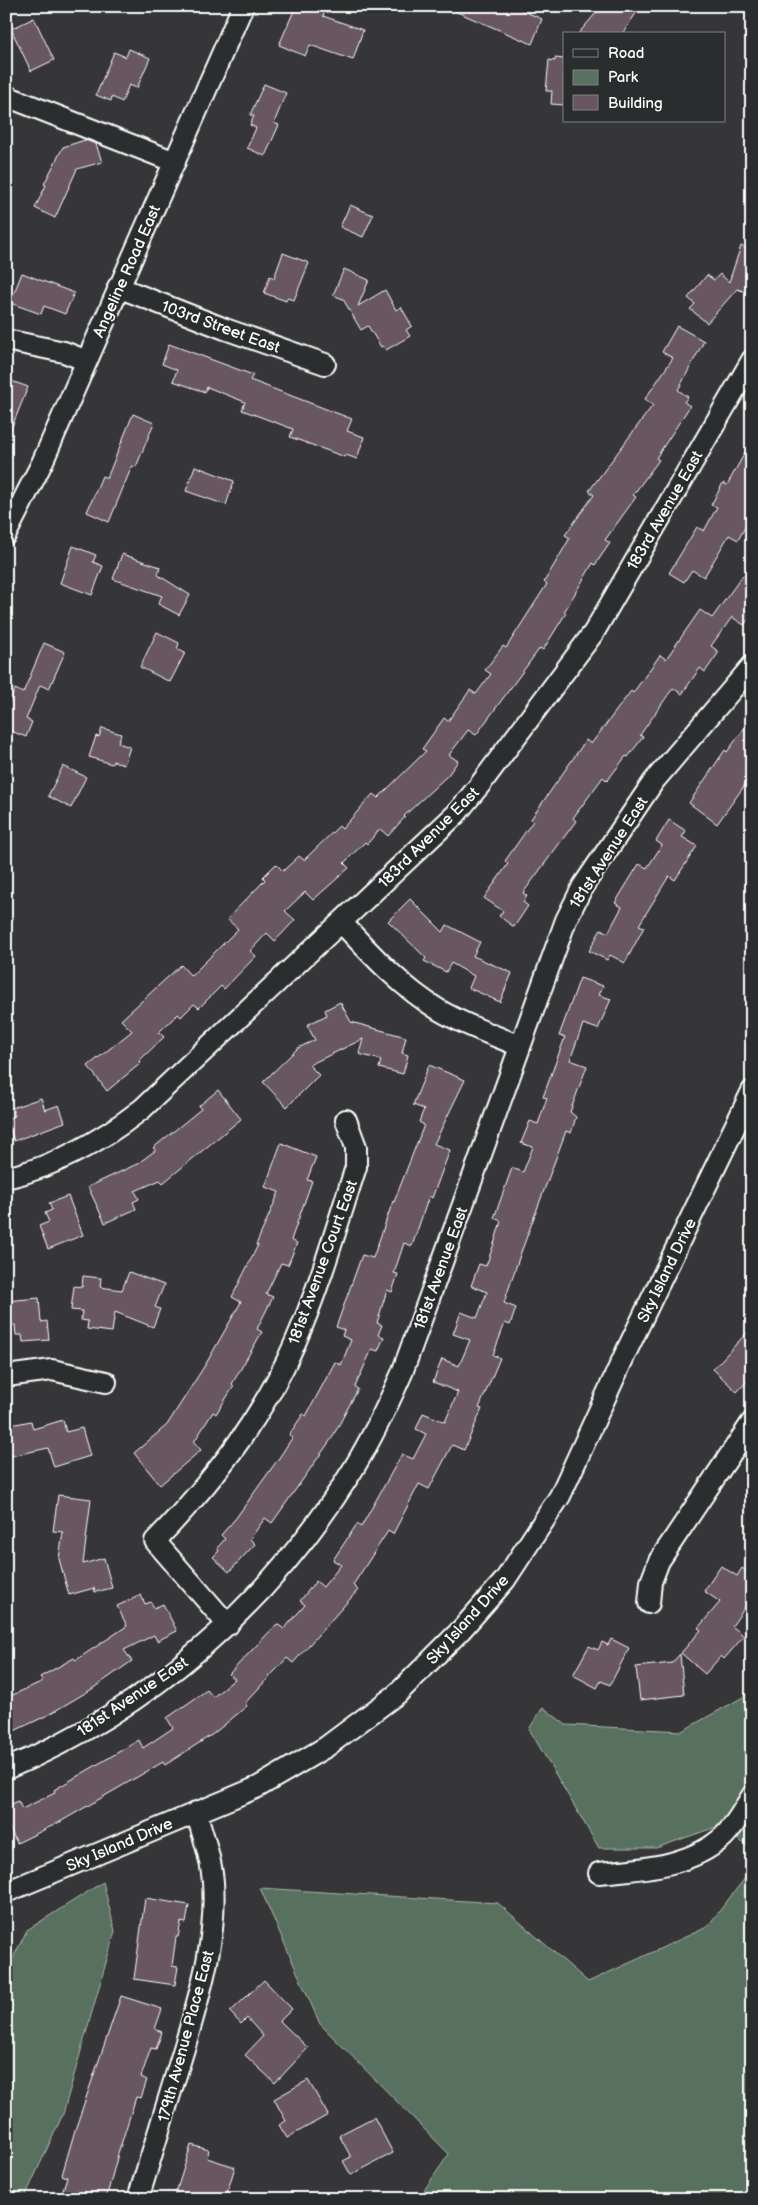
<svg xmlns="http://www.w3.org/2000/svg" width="758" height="2205" viewBox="0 0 758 2205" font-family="'Balsamiq Sans',sans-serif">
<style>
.green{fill:#59715e;stroke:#acb8ae}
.building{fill:#685761;stroke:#fff}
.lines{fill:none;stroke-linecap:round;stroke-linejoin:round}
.minor-casing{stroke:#fff;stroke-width:24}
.minor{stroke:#2a2d2e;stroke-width:20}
.labels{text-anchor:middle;stroke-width:4.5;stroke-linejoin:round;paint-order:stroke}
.street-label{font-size:16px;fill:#fff;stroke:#2a2d2e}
</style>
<rect width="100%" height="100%" fill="#363538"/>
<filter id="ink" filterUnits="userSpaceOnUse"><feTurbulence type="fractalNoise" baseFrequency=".02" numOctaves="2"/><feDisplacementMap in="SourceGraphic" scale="10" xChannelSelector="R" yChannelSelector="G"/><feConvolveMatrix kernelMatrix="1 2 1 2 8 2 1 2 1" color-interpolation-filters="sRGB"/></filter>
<g filter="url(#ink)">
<!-- green -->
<path class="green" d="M752 1692V1848L716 1827 656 1848H599L529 1729 543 1707 566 1725 682 1731Z
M752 1869V2199H418L449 2154 320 2024 260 1888 498 1903 588 1982 707 1927Z
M103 1882 115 1931 63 2114 24 2199H6V1972L27 1930Z"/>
<!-- building -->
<path class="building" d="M296 6H319L326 9 323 16 363 30 353 60 310 45 305 56 279 45Z
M443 6H512L542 19 532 44Z
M602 6H641L622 34H578Z
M34 18 54 60 31 71 11 29Z
M129 49 150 58 137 88 129 85 122 102 112 97 111 101 96 95 114 52 126 57Z
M555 58 564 59V105L551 104 552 91H546L549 60 555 61Z
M264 84 286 93 274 123 279 125 265 156 247 148 256 128 250 125 254 116 250 115Z
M85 140 96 144 102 162 77 169 55 218 35 208 46 185 44 184 63 147Z
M350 205 373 215 363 237 340 227Z
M741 246 752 250V294L737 289 707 323 690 309 695 304 688 298 707 275 714 280 720 274 729 282Z
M283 253 309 263 294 300 287 298 286 301 264 293 270 276 274 278Z
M344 269 369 280 358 306 385 290 396 310 401 307 412 326 406 330 410 336 386 350 383 346 381 347 368 326 361 330 343 299 333 295Z
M22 273 74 293 65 314 44 306 41 314 10 303Z
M677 326 704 341 678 390 688 397 684 402 690 406 656 458 659 460 633 495 636 497 605 540 610 543 595 565 593 563 564 612 566 613 543 650 540 648 476 735 468 730 449 755 458 761 448 775 404 816 405 817 388 836 380 829 367 844 365 842 344 863 349 868 313 900 305 892 285 911 295 920 275 941 267 933 250 951 256 956 224 989 221 986 199 1008 194 1004 181 1017 178 1014 159 1032 164 1037 139 1061 141 1063 107 1091 88 1066 132 1031 121 1020 181 965 191 976 238 929 227 919 265 880 263 877 276 864 283 871 299 856 304 860 339 826 342 829 373 794 378 798 426 751 422 749 444 718 448 721 470 690 476 694 491 674 485 670 503 646 506 648 547 584 544 582 570 538 565 535 594 495 589 491 653 405 645 399 673 358 662 352Z
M169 344 253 375 250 380 352 419 347 431 364 437 357 459 346 455 345 457 290 437 293 429 242 410 245 402 207 387 205 392 173 381 177 370 162 364Z
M6 379 28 387 7 439 6 438Z
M133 414 154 423 136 467 132 466 109 522 87 512 102 476 107 478Z
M752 440V515L738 540 729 535 704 577 692 570 684 582 669 573 697 527 704 531 717 507 711 505 723 483 727 485Z
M195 466 234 481 226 505 186 491Z
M73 546 96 555 93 562 103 566 92 595 60 583Z
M122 554 160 567 158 575 190 595 179 615 158 604 162 596 113 579Z
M743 575 752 581V615L744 625 732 617 711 646 719 652 705 672 700 668 682 694 673 688 640 735 643 737 628 757 626 756 607 781 603 777 573 818 576 821 523 893 527 896 523 902 528 906 514 927 499 916 503 911 484 898 508 864 505 861 533 821 531 819 586 740 591 744 631 691 633 693 660 655 666 659 700 610 712 618Z
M157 632 179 643 177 649 185 653 170 682 140 667Z
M44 643 65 652 49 689 40 685 26 719 32 722 26 737 6 729V711L15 689 23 693Z
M752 718V775L717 824 689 803 725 750 727 752Z
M102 728 121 734 118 743 130 747 124 765 113 761 112 764 89 757 96 736 99 737Z
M63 766 86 777 71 808 48 796Z
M669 820 686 831 682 837 697 846 675 880 669 876 639 925 644 927 625 963 610 955 607 960 589 951 601 929 608 933 622 907 615 903 639 864 647 868 662 845 656 841Z
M410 899 443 932 447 925 480 942 473 956 512 973 500 1002 469 988 474 976 451 963 446 972 424 961 426 958 388 921Z
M580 978 603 986 599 995 611 999 598 1029 583 1024 570 1060 587 1066 570 1112 576 1117 571 1133 566 1131 520 1255 504 1303 516 1308 510 1325 505 1323 493 1355 500 1358 479 1408 482 1409 464 1450 452 1445 429 1489 419 1484 393 1534 388 1531 353 1585 358 1590 293 1663 287 1658 245 1703 247 1706 213 1734 165 1765 163 1762 60 1822 17 1843 6 1821V1807L18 1801 22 1809 55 1793 54 1790 139 1740 143 1748 173 1728 167 1718 207 1690 213 1697 235 1679 229 1674 277 1624 284 1629 305 1605 300 1601 316 1581 323 1587 341 1565 333 1560 357 1524 361 1527 402 1454 413 1459 426 1434 416 1429 423 1413 445 1422 458 1392 433 1382 442 1359 459 1366 470 1340 453 1334 461 1312 477 1318 487 1292 471 1286 479 1264 486 1266 495 1241 501 1221 494 1218 512 1168 523 1172 533 1147 521 1143 530 1121 538 1124 547 1098 543 1097 565 1037 559 1036Z
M340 1002 351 1022 406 1037 402 1053 408 1055 403 1074 379 1068 381 1060 359 1054 363 1039 309 1065 319 1075 287 1107 263 1082 298 1048 315 1040 307 1025 327 1015 325 1010Z
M429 1065 465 1080 434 1144 450 1150 432 1198 429 1196 412 1246 404 1243 394 1273 398 1274 392 1292 387 1290 377 1323 382 1325 378 1335 384 1337 378 1351 372 1349 355 1387 358 1389 332 1438 272 1523 265 1518 250 1539 255 1544 229 1572 213 1557 219 1551 217 1548 225 1539 221 1535 236 1518 279 1458 292 1438 289 1435 303 1414 306 1416 335 1362 341 1365 351 1340 342 1336 344 1330 336 1327 362 1255 373 1258 393 1201 394 1202 424 1125 419 1122 424 1109 413 1105Z
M218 1090 241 1119 163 1183 160 1180 135 1191 139 1199 133 1202 136 1209 105 1223 88 1187 137 1164 156 1150 153 1148 201 1109 199 1106Z
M41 1098 45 1110 59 1105 65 1122 14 1141 6 1119 15 1116 12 1108Z
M281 1143 316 1157 307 1180 312 1181 291 1240 297 1243 288 1265 281 1263 266 1294 273 1297 257 1329 262 1332 232 1384 234 1386 216 1414 213 1412 194 1442 201 1450 160 1485 134 1453 167 1425 207 1362 241 1302 232 1297 258 1245H256L279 1192 265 1187Z
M68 1196 83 1235 48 1249 39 1226 49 1222 45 1213 52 1210 49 1203Z
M129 1272 164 1285 155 1307 160 1309 153 1327 115 1312 112 1332 87 1329 88 1321 81 1320 82 1311 71 1310 74 1286 82 1287 83 1276 101 1278 100 1287 122 1290Z
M39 1298 41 1322 47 1321 49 1340 23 1342 22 1335H16L15 1325 6 1326V1301Z
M752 1327V1376L737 1392 713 1369Z
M63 1420 66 1432 82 1428 90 1456 54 1467 48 1448 6 1457V1426L31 1421 33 1429Z
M58 1495 91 1499 83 1564 104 1558 112 1588 95 1592 94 1588 69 1595 59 1559 63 1532 53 1531Z
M721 1566 737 1576 742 1568 752 1575V1597L732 1626 744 1636 724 1659 721 1656 705 1674 681 1653 701 1630 698 1628 720 1602 704 1591Z
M141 1595 145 1604 151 1602 154 1608 163 1604 177 1631 157 1641 154 1635 124 1650 132 1661 92 1689 48 1715 12 1732 6 1719V1698L43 1681 40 1677 74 1658 76 1660 127 1626 117 1606Z
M611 1639 629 1648 610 1685 601 1681 597 1688 573 1675 589 1646 598 1650 602 1642 608 1645Z
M680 1654 684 1695 640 1700 636 1667 672 1663Z
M145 1898 189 1905 186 1923 181 1922 178 1937H176L172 1966 178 1967 175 1985 134 1979Z
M264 1980 292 2009 280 2021 308 2048 275 2083 245 2055 263 2036 247 2018 241 2024 230 2012Z
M121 1996 162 2009 155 2029 162 2032 156 2049 151 2048 141 2077 147 2080 141 2098 136 2097 118 2154 106 2199H60L67 2177 62 2175 75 2130Z
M308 2080 328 2115 287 2138 279 2125 286 2121 274 2099Z
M374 2117 393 2153 351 2175 343 2161 351 2157 339 2135Z
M191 2145 209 2150 207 2158 235 2167 225 2199H174Z"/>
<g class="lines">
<!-- minor casing -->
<g class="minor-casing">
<path id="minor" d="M6 96 175 162
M118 287 225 329 325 364
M6 340 64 352 87 361
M6 534 42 463 243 6
M342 923C372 955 401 987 439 1010 464 1025 493 1035 520 1046
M6 1178C57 1166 101 1141 142 1109L456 814 479 786 594 632 752 360
M6 1376 52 1370 106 1382
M649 1603 651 1582 659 1561 752 1422
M228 1625 155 1541C212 1482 262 1419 295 1343 320 1286 337 1225 356 1167V1147L346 1120
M6 1769C150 1709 270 1603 352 1471 371 1440 387 1407 402 1373L566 920 583 886 654 781 752 666
M599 1873C640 1869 690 1867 723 1837 735 1826 743 1810 752 1796
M6 1892 258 1787 326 1747 397 1694 461 1630 505 1580 560 1496 627 1350 752 1091
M138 2199C154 2147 170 2095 186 2042 201 1990 217 1938 213 1882 211 1858 203 1835 196 1812"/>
</g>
<!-- minor -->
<use href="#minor" class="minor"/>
</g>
</g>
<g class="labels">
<!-- street labels -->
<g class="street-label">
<text transform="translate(126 271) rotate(-66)" y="6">Angeline Road East</text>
<text transform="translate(221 326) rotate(20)" y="6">103rd Street East</text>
<text transform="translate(664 510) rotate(-60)" y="6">183rd Avenue East</text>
<text transform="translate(428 837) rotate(-45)" y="6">183rd Avenue East</text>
<text transform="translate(608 852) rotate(-57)" y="6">181st Avenue East</text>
<text transform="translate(322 1262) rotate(-70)" y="6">181st Avenue Court East</text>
<text transform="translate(440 1268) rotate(-70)" y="6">181st Avenue East</text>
<text transform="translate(666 1270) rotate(-64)" y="6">Sky Island Drive</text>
<text transform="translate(467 1619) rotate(-48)" y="6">Sky Island Drive</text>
<text transform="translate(132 1696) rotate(-34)" y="6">181st Avenue East</text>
<text transform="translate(119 1844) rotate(-23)" y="6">Sky Island Drive</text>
<text transform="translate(185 2036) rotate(-75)" y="6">179th Avenue Place East</text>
</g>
</g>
<!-- margin -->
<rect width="758" height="2205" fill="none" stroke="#2a2d2e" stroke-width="25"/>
<rect x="12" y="12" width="733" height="2180" fill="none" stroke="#fff" stroke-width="2" filter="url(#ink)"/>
<!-- legend -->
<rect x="563" y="32" width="162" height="90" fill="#2a2d2e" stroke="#7f8182"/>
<rect x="573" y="49" width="25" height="8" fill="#2a2d2e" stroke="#7f8182"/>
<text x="608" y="58" font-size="15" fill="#ffffff">Road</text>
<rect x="573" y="70" width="25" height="15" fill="#59715e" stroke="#7f8182"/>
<text x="608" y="82" font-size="15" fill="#ffffff">Park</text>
<rect x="573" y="95" width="25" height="15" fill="#685761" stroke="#7f8182"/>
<text x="608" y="108" font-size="15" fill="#ffffff">Building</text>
</svg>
